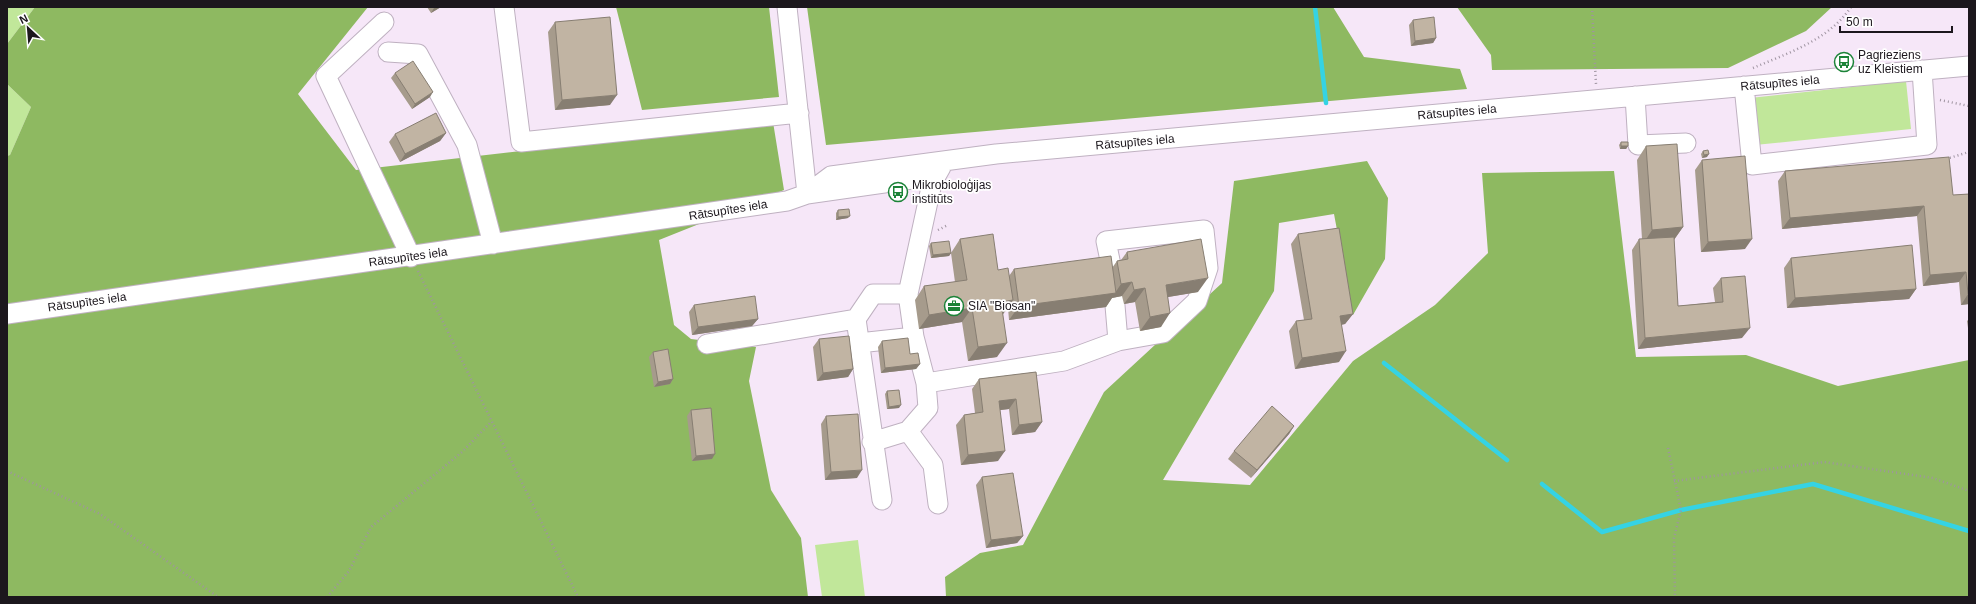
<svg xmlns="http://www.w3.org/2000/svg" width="1976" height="604" viewBox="0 0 1976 604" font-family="Arial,sans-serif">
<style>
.green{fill:#c1e79a}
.forest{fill:#8eb961}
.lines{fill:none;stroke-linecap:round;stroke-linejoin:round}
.stream{stroke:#35d3e4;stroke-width:4.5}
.minor-casing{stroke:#bfb1c1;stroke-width:21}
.path{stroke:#9f94a1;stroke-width:2.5;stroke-dasharray:1 3;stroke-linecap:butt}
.minor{stroke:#fff;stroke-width:19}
.wall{fill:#a69b8c}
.shaded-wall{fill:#877e72}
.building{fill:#c1b4a3;stroke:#877e72}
.labels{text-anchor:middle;stroke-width:3.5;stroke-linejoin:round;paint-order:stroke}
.poi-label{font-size:12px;fill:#1c171d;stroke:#fff;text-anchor:start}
.street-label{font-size:12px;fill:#1c171d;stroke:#fff}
</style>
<rect width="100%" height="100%" fill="#f6e7f8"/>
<!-- green -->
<path class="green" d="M7 7H35L7 44Z
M1906 81 1911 129 1755 145 1750 98Z
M7 84 31 107 10 155 7 156Z
M858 540 865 597H822L815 545Z"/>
<!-- forest -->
<path class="forest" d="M35 7H368L298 94 356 170 773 122 784 190 659 240 674 325 691 339 756 347 749 381 771 490 801 538 808 597H7V156L10 155 31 107 7 84V44Z
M616 7H769L779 97 642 110Z
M807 7H1333L1364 57 1460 69 1467 89 826 145Z
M1457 7H1832L1806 31 1728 68 1492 70 1491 55Z
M1367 161 1388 198 1385 259 1353 315 1334 214 1279 223 1274 291 1163 480 1250 485 1353 361 1435 305 1488 253 1482 173 1614 171 1636 357 1746 355 1838 386 1969 360V597H946L945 577 980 553 1023 545 1104 392 1222 283 1234 181Z"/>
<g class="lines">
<!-- stream -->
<path class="stream" d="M1315 7 1326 103
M1384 363 1507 460
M1542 484 1602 532 1681 510 1813 484 1969 531"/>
<!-- minor casing -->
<g class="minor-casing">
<path id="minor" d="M504 7 521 142 799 113
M787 7 807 194
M384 22 326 76 411 257
M388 52 418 54 467 145 493 244
M1744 86 1752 165 1927 145 1922 70
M1635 96 1638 145 1686 143
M941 167 932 183 908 294 914 337 926 383 1064 361 1118 341
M807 194 831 176 996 154 1969 66
M1204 230 1208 268 1197 301 1163 333 1118 341 1112 270 1106 241Z
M7 314 787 201 807 194 926 177 946 161
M859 343 914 337
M707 344 856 319
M926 383 928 408 908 431 933 465 938 504
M872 442 908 431
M882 500 856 319 873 294H908"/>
</g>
<!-- path -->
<path class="path" d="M1592 7 1596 84
M1753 68C1788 53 1829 40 1851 7
M1940 100 1969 106
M1946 159 1969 152
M938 230 948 225
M418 271 578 597
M1668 448 1681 510 1674 538 1675 597
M7 471 100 514 218 597
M1674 481 1824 462 1933 478 1969 491
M327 597 349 571 371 527 462 452 491 422"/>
<!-- minor -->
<use href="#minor" class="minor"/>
</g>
<!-- wall -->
<path class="wall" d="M427 7H441L431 13Z
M1413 20 1436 38 1433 43 1411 46 1409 25Z
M555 22 610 105 555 110 548 32Z
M395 73 430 97 412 109 391 78Z
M446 133 440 141 400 162 389 142 395 134Z
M1621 142 1628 146 1626 149H1620L1619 145Z
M1646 146 1683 227 1674 240 1678 306 1715 302 1713 288 1721 278 1742 338 1638 349 1632 250 1639 239H1642L1637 160Z
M1703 151 1707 157 1702 158 1701 154Z
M1702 160 1745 249 1701 252 1695 170Z
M1785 171 1953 195 1969 194V304L1961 305 1959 282 1923 286 1917 216 1782 229 1778 181Z
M838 210 848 218 836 220V213Z
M1298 234 1353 314 1345 324 1341 325 1339 362 1295 369 1289 331 1296 321 1304 320 1291 244Z
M960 239 998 270 1009 276 1014 269 1112 268 1117 261 1121 260 1127 252 1198 292 1168 297 1161 327 1140 331 1135 302 1124 304 1122 296 1112 298 1106 307 1009 320 1008 308 1003 314 997 357 968 361 962 322 919 329 915 300 924 286 955 282 951 253Z
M931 243 951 253 949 256 931 258 929 246Z
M1791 258 1916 289 1909 299 1787 308 1784 268Z
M694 305 758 319 752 326 692 335 689 312Z
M1969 319V328H1968L1967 321Z
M819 339 853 369 848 377 817 381 813 347Z
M882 341 910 354 920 364 916 369 881 373 878 347Z
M653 352 673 379 670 384 654 387 649 357Z
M1036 372 1042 422 1035 432 1012 435 1009 409 1000 410 998 461 961 465 956 425 964 415 975 413 972 389 979 379Z
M887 391 899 408 887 409 885 394Z
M691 410 712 459 692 461 687 416Z
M826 416 857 478 825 480 821 424Z
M1294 426 1289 434 1251 478 1228 459 1234 451Z
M982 477 1023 536 1017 543 986 548 976 485Z"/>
<!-- shaded-wall -->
<path class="shaded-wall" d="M436 7H441L431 13 434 8Z
M1436 38 1433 43 1411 46 1415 41Z
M433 92 430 97 412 109 415 104Z
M617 95 610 105 555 110 562 100Z
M446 133 440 141 400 162 405 154Z
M1621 146H1628L1626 149H1620Z
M1709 154 1707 157 1702 158 1704 155Z
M1924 206 1917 216 1782 229 1790 218Z
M850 216 848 218 836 220 838 217Z
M1683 227 1673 241 1643 244 1652 230Z
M1752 239 1745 249 1701 252 1708 242Z
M951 253 949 256 931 258 933 255Z
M1966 272 1959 282 1923 286 1930 275Z
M1208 278 1198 292 1156 299 1166 285Z
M1132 282 1122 296 1112 298 1106 307 1009 320 1019 306 1115 293 1121 284Z
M1145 288 1135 302 1124 304 1134 290Z
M1916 289 1909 299 1787 308 1795 298Z
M1968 294H1969V304L1961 305Z
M1013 300 1003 314 991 316 1001 302Z
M972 308 962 322 919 329 929 315Z
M1170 313 1161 327 1140 331 1150 317Z
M1353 314 1345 324 1333 326 1340 316Z
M758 319 752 326 692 335 698 327Z
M1750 328 1742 338 1638 349 1645 338Z
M1007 343 997 357 968 361 978 347Z
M1346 351 1339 362 1295 369 1302 358Z
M920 364 916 369 881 373 885 368Z
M853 369 848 377 817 381 823 373Z
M673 379 670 384 654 387 658 382Z
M1016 399 1009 409 992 411 999 401Z
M901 405 899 408 887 409 889 407Z
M1042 422 1035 432 1012 435 1019 425Z
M1294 426 1289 434 1251 478 1257 470Z
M1005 451 998 461 961 465 968 455Z
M715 454 712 459 692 461 696 456Z
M862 470 857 478 825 480 831 472Z
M1023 536 1017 543 986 548 991 540Z"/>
<!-- building -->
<path class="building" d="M610 17 617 95 562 100 555 22Z
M1434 17 1436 38 1415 41 1413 20Z
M413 61 433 92 415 104 395 73Z
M436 113 446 133 405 154 395 134Z
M1621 142H1628V146H1621Z
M1677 144 1683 227 1652 230 1646 146Z
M1708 150 1709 154 1704 155 1703 151Z
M1745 156 1752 239 1708 242 1702 160Z
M1949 157 1953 195 1969 194V294H1968L1966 272 1930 275 1924 206 1790 218 1785 171Z
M849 209 850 216 838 217V210Z
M1339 228 1353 314 1340 316 1346 351 1302 358 1296 321 1312 319 1298 234Z
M993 234 998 270 1008 268 1013 300 1001 302 1007 343 978 347 972 308 929 315 924 286 967 280 960 239Z
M1674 237 1678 306 1723 302 1721 278 1745 276 1750 328 1645 338 1639 239Z
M1201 239 1208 278 1166 285 1170 313 1150 317 1145 288 1134 290 1132 282 1121 284 1117 261 1128 259 1127 252Z
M949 241 951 253 933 255 931 243Z
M1912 245 1916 289 1795 298 1791 258Z
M1111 256 1116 293 1019 306 1014 269Z
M755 296 758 319 698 327 694 305Z
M849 336 853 369 823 373 819 339Z
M908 338 910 354 918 353 920 364 885 368 882 341Z
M668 349 673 379 658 382 653 352Z
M1036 372 1042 422 1019 425 1016 399 999 401 1005 451 968 455 964 415 983 412 979 379Z
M899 390 901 405 889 407 887 391Z
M1272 406 1294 426 1257 470 1234 451Z
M711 408 715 454 696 456 691 410Z
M858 414 862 470 831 472 826 416Z
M1013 473 1023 536 991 540 982 477Z"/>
<!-- icons -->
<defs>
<g id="bus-ring" transform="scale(1)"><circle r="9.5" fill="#fff" stroke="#1c8338" stroke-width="1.5"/><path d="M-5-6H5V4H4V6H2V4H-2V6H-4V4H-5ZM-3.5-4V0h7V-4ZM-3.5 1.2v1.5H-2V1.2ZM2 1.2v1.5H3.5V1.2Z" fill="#1c8338"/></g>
<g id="office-ring" transform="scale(1)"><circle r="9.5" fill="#fff" stroke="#1c8338" stroke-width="1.5"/><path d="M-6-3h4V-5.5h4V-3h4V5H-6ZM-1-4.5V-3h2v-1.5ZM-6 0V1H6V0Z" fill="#1c8338"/></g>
</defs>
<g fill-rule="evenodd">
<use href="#bus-ring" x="1844" y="62"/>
<use href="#bus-ring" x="898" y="192"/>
<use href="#office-ring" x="954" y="306"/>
</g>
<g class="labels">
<!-- poi labels -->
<g class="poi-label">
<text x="1858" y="59">Pagrieziens<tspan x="1858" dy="14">uz Kleistiem</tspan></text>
<text x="912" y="189">Mikrobioloģijas<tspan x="912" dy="14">institūts</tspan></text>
<text x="968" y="310">SIA "Biosan"</text>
</g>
<!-- street labels -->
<g class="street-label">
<text transform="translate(1780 83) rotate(-5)" y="4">Rātsupītes iela</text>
<text transform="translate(1457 112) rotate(-5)" y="4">Rātsupītes iela</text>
<text transform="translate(1135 142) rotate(-5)" y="4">Rātsupītes iela</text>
<text transform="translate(728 210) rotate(-9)" y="4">Rātsupītes iela</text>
<text transform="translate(408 257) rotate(-8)" y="4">Rātsupītes iela</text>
<text transform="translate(87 302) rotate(-8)" y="4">Rātsupītes iela</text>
</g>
</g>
<!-- border -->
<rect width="1976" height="604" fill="none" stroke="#1c171d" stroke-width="16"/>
<!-- north arrow -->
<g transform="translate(28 28) rotate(334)" stroke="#ffffff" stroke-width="3" paint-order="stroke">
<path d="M0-3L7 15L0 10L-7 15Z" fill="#1c171d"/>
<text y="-6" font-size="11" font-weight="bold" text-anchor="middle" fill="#1c171d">N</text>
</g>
<!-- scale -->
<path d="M1840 26v6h112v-6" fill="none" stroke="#1c171d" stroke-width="2"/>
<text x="1846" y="26" font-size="12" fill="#1c171d" stroke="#ffffff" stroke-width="3" paint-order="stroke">50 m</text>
</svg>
